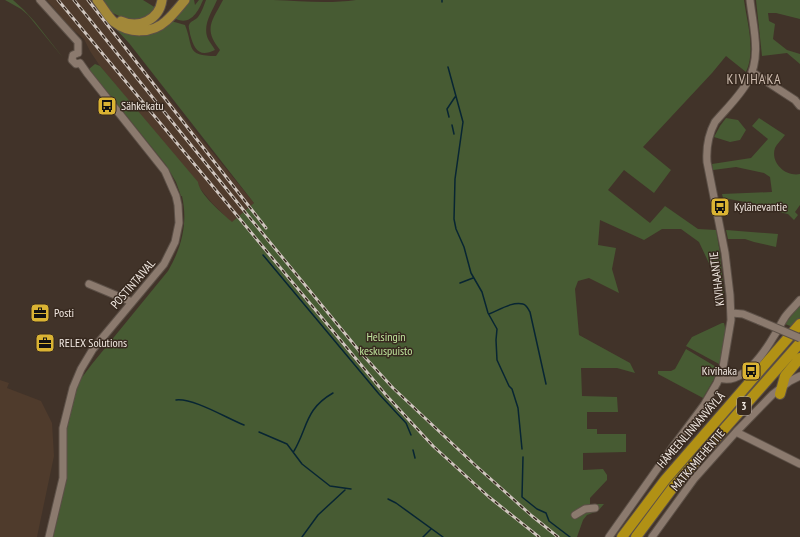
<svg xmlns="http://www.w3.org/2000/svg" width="800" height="537" viewBox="0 0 800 537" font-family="'PT Sans Narrow',sans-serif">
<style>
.built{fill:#4f3b2c}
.green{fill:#475b33}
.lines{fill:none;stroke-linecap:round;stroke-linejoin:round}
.stream{stroke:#082533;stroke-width:1.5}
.minor-casing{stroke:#5c5047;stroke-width:9}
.major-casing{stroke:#5c5047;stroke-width:11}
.highway-casing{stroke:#5c5047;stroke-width:12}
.minor{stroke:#8b7a6e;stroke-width:7}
.major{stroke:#a28839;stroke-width:9}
.highway{stroke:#b19115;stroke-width:10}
.rail-casing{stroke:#cfc5be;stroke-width:3}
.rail{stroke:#37291f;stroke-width:1.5;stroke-dasharray:4.5;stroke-linecap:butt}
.minor-bridge-casing{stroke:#5c5047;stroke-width:9;stroke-linecap:butt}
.minor-bridge{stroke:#8b7a6e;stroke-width:7}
.labels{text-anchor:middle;stroke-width:3;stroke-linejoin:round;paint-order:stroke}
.shield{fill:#37291f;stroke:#b9afa7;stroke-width:1}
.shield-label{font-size:11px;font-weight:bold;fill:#f1e8e1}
.poi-label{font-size:12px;fill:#f1e8e1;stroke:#37291f;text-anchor:start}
.street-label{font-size:12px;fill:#f1e8e1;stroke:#37291f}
.park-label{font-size:12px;fill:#bee29b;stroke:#37291f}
.quarter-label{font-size:14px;letter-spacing:1px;fill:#ccbaad;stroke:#37291f}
</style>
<rect width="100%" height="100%" fill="#413329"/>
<!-- built -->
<path class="built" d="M47 0H90L132 54 254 203 233 224 212 203 100 66 90 51 84 39 70 27Z
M0 380 9 383 7 388 41 401 52 423 54 456 37 537H0Z"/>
<!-- green -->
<path class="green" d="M5 0H13L24 10 35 22 64 59 28 15 21 9Z
M101 0H143L156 8 149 17 142 20 123 18 111 12Z
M190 0H194L195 5 199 0H203C198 12 190 27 174 18Z
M206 0H217C212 12 202 25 208 39 210 43 213 46 215 50 199 58 194 49 190 34 190 31 188 27 189 25 190 21 196 20 198 17 202 12 204 5 206 0Z
M223 0C240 0 256 0 273 0 301 1 328 4 356 0H744C747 22 756 51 746 72L726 56 712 73 643 147 671 170 654 193 624 170 608 190 650 223 665 206 698 229 716 230 720 253 724 294 722 299 715 276 699 242 681 229H662L644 240 600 220 598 245 616 248 612 269 619 293 589 278 578 281 575 289 579 335 630 363 635 373 617 368H581L582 396 617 397 618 412H587V429H597V434H626V452L583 453V470L603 469 607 475V480L590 498V504H604L598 511 587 515 583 520 577 537H53L66 482 67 463 66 438 68 418 77 384 92 364 168 271C182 247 188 223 182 196H181L176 182 166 165 89 69 95 64 100 66 198 182C199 194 223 214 232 222L254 203 129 43 114 27 125 32 171 21 185 25C194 47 185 56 216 56L220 50C203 29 212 21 223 0Z
M756 0H800V19L776 13H768L769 21 775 24 773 39 787 50 800 54V64L787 53 762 56Z
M726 118 738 120 746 130 740 140 730 142 714 137 720 126Z
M759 118 785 135C782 139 777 144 775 148 770 163 786 177 800 174V205L795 212 798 215 794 220 788 214 778 212 763 205 723 198 722 194 772 192 770 177 764 173 736 167 713 170 712 164 751 158 768 139 752 126Z
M726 230 778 234 776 247 754 242 745 239H728Z
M798 307H800V319L793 327 785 324Z
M722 323H724C728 336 723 352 719 364L686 346 692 337Z
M686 349 718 368 714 379 703 398 658 374V371H671L675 369Z"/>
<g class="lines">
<!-- stream -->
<path class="stream" d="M442 2V0
M448 67 463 122 455 179 454 219 456 229 464 247 471 273 482 292 488 313 497 329 496 340 497 360 509 386 512 389 518 408 522 449
M449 117 447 109 455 97
M452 125 454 134
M263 255 379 394 406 423 411 435
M460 283 473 278
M489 314C499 310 513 301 523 304 527 305 528 309 530 312L546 384
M176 400C194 398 226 418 244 425
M259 432 287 444 302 464 330 486 351 489
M413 450 415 458
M294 451C308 427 305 409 333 393
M523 457 522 497 537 509 546 513 549 521 570 537
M388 499 396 503 443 537
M302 537 318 515 345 490
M423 537 431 529"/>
<!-- minor casing -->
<g class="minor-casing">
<path id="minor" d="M40 0 78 42V53
M78 53 73 55 72 60 76 64 80 63
M752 72 795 100 800 106
M89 284 132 302
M732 313 743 314 760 321
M719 378C742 386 764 353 774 336 778 330 781 323 785 317 789 311 795 306 800 300
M736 432 800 464
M575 515 585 509 595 508
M49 537 63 478V428L73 388 81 369 93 349 164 264 175 242 179 223 178 205 176 196 165 171 87 73 80 63
M609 537 672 448 704 405 717 383 723 367 731 320 730 295 725 253 707 162C706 147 708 135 715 122 726 109 740 96 748 81 762 56 753 27 750 0
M652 537 694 479 736 432 773 394 790 381 800 376"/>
</g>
<!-- major casing -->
<g class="major-casing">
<path id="major" d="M97 0C103 7 107 16 114 22 129 34 152 34 166 21 173 15 179 7 185 0
M121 21C139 29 159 20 162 0"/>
</g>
<!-- highway casing -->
<g class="highway-casing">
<path id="highway" d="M780 394 785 376 800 358
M622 537 665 480 800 324
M636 537 674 486 800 343"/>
</g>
<!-- minor -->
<use href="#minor" class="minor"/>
<!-- major -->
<use href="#major" class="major"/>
<!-- highway -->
<use href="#highway" class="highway"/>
<!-- rail casing -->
<g class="rail-casing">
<path id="rail" d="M58 0 386 395 433 446 489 497 539 537
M74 0 245 212 361 353 393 388 475 465 532 516 558 537
M88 0 266 228"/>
</g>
<!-- rail -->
<use href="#rail" class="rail"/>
<!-- minor-bridge casing -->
<g class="minor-bridge-casing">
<path id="minor-bridge" d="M760 321 800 338"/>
</g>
<!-- minor-bridge -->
<use href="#minor-bridge" class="minor-bridge"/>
</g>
<!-- icons -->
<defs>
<g id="bus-square" transform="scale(1)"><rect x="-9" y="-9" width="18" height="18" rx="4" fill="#dab333" stroke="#37291f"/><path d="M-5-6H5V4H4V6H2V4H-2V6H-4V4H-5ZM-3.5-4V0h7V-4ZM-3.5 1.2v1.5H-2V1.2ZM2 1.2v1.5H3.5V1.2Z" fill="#111"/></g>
<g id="office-square" transform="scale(1)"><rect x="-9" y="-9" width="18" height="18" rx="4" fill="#dab333" stroke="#37291f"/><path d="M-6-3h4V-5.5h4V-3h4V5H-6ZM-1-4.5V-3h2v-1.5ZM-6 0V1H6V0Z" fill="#111"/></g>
</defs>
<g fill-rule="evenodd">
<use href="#bus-square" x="107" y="106"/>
<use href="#bus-square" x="720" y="207"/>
<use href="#office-square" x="40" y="313"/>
<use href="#office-square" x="45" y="343"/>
<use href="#bus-square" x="751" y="371"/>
</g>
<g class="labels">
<!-- shield labels -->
<rect class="shield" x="737" y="397" width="14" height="18" rx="3"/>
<g class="shield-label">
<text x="744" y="410">3</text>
</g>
<!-- poi labels -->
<g class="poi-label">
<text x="121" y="110">Sähkekatu</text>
<text x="734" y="211">Kylänevantie</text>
<text x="54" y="317">Posti</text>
<text x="59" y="347">RELEX Solutions</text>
<text x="737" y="375" text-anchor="end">Kivihaka</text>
</g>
<!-- street labels -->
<g class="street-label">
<text transform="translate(717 279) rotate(-97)" y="4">KIVIHAANTIE</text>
<text transform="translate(133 284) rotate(-49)" y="4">POSTINTAIVAL</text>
<text transform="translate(691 430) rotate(-49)" y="4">HÄMEENLINNANVÄYLÄ</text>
<text transform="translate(698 460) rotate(-50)" y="4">MATKAMIEHENTIE</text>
</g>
<!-- park labels -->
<g class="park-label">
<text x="386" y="341">Helsingin<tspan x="386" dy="14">keskuspuisto</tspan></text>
</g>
<!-- quarter labels -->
<g class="quarter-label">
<text x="754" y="84">KIVIHAKA</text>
</g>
</g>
</svg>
